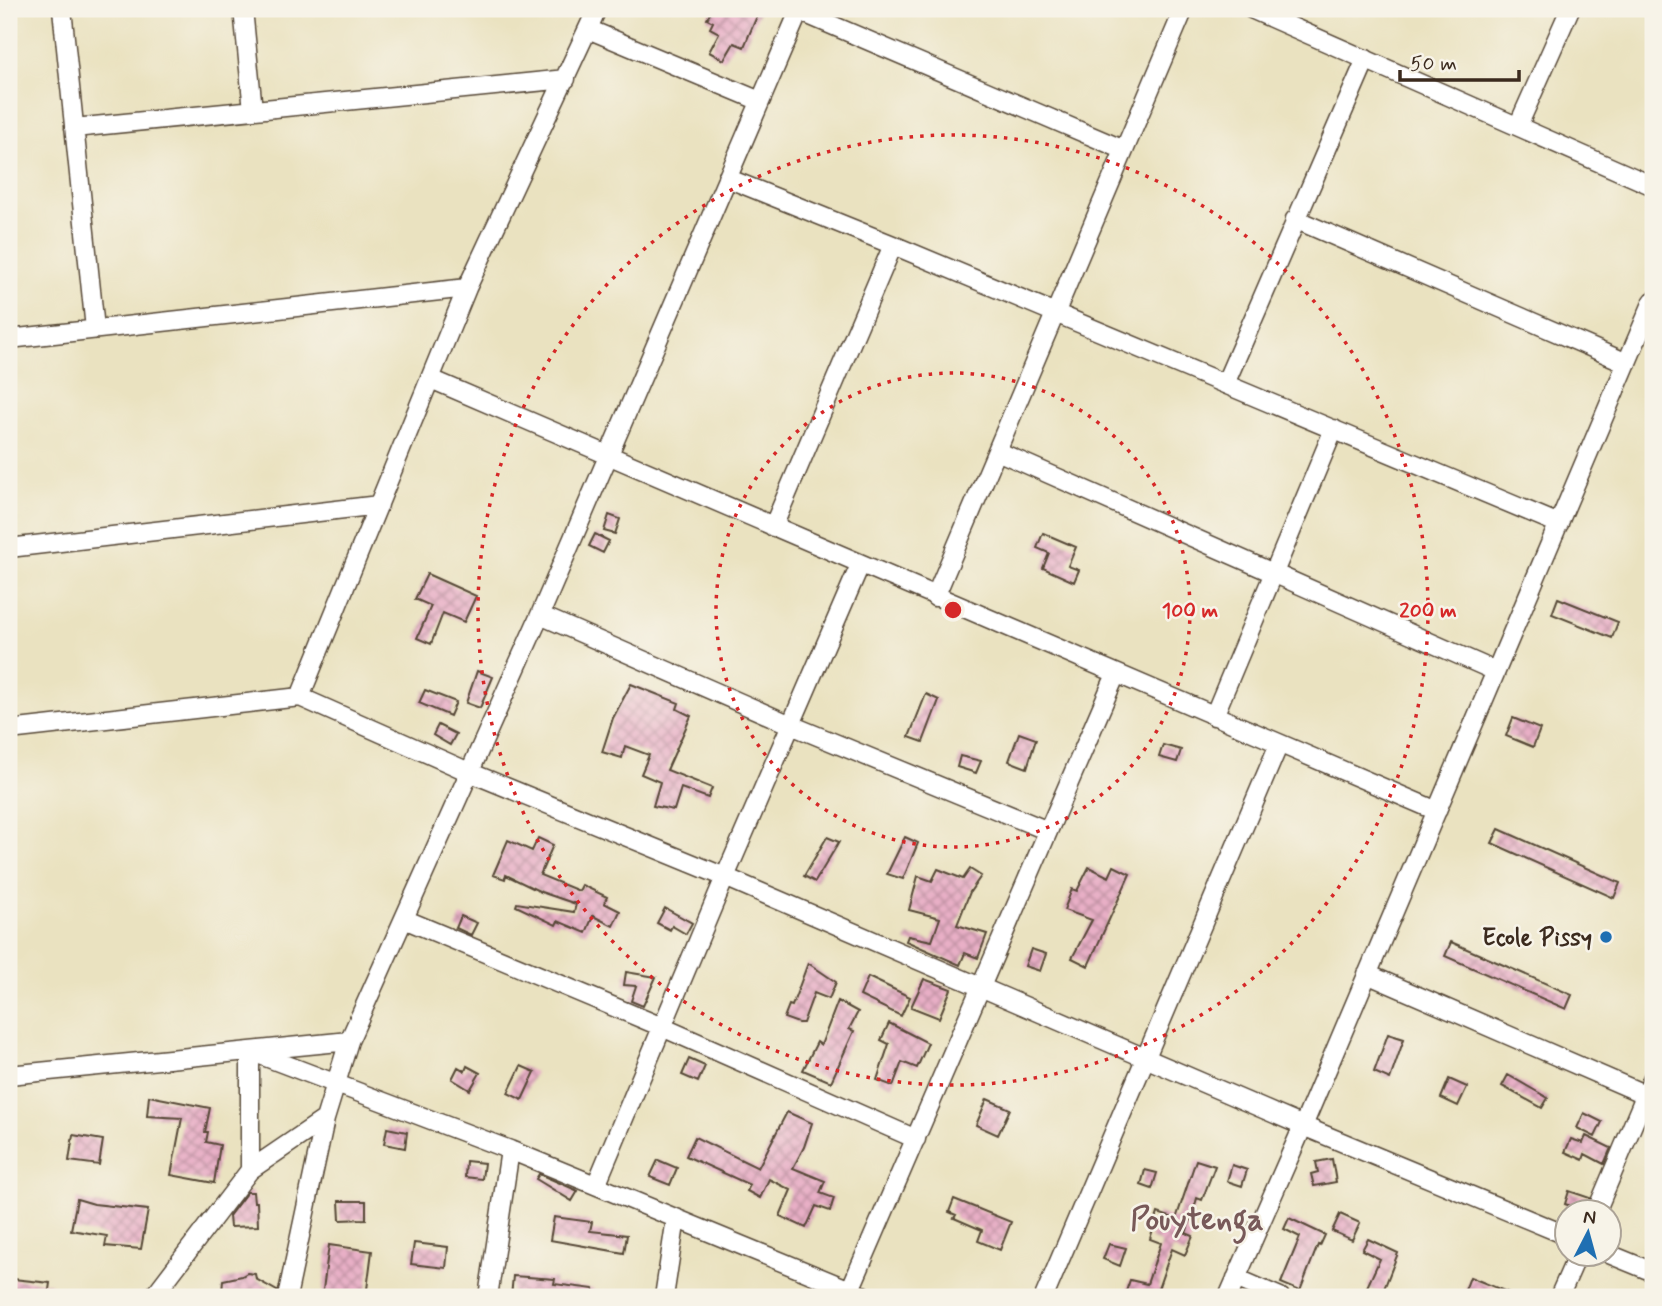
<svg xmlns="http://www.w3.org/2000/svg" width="1662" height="1306" viewBox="0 0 1662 1306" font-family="Mynerve,sans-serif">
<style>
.building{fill:url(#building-cross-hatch)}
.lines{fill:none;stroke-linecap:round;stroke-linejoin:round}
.minor-casing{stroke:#554636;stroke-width:21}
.minor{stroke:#fff;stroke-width:18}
.ring{fill:none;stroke:#d62828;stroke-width:3.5;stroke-dasharray:3.5 7}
.poi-dot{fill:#1f6fb2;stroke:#f7f3e8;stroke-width:2.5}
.labels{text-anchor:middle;stroke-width:5;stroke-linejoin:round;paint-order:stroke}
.poi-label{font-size:24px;font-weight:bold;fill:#3b2a1e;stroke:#f7f3e8;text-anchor:end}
.district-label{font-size:32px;font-weight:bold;fill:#785959;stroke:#f7f3e8}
.centre{fill:#d62828;stroke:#f7f3e8;stroke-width:3.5}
.ring-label{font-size:21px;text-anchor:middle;font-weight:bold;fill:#d62828;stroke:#f7f3e8;stroke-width:5;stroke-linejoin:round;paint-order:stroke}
</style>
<defs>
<pattern id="building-cross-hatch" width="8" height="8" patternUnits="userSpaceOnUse" patternTransform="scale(1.75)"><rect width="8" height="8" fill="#e8afc6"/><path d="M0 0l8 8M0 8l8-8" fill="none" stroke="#bd8fa0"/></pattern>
</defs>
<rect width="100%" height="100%" fill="#f7f3e8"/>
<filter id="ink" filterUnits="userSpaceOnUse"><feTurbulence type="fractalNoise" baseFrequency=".0143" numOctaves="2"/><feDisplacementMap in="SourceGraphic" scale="14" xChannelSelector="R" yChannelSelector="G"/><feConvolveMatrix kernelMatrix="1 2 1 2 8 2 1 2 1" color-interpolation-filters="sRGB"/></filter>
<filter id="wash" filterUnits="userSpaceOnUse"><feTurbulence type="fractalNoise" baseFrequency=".00686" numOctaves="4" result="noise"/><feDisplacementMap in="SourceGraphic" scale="28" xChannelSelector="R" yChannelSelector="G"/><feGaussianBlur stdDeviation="1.57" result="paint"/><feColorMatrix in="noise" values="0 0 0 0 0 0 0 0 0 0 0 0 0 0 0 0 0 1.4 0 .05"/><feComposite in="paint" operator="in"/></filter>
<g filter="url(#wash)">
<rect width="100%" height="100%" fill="#eae2c0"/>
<g id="blocks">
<!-- building -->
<path class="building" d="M712 9H760L744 47 734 43 724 60 709 52 719 33 710 28 713 22 707 19Z
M609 515 620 519 615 534 604 531Z
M1043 533 1076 547 1068 566 1079 570 1074 582 1043 568 1049 553 1037 548Z
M595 534 609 541 603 553 589 546Z
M427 574 476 596 464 622 443 613 431 644 417 638 431 606 415 599Z
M1558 598 1618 622 1612 638 1552 614Z
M477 671 493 677 480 708 466 703Z
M631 684 679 703 677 709 691 716 667 770 712 788 708 798 681 788 674 810 653 806 660 782 641 774 649 755 625 746 622 758 602 752 613 718Z
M425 690 456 702 450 716 419 703Z
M926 694 939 700 923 742 909 737Z
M1513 718 1540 729 1533 747 1506 736Z
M438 725 456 734 450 745 433 735Z
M1019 733 1036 739 1027 768 1009 761Z
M1163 745 1181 750 1177 762 1159 757Z
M960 756 981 761 976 773 957 767Z
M1499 829 1620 883 1614 898 1492 843Z
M827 837 839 842 815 882 804 876Z
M905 837 918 843 903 879 887 874Z
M538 838 553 845 540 875 579 891 582 885 607 897 604 903 620 911 613 926 593 916 586 933 558 921 556 925 516 906 517 903 574 912 576 904 541 892 506 875 505 879 493 875 508 840 532 851Z
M1114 866 1130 874 1088 966 1072 958 1092 920 1064 910 1072 889 1077 891 1089 867 1109 877Z
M938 869 963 879 970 869 981 876 970 892 957 925 987 934 978 958 965 953 960 965 906 941 908 936 932 941 940 918 909 910 918 876 932 881Z
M665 908 692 923 686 934 672 926 670 930 657 923Z
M461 916 477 923 471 935 456 928Z
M1451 942 1572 995 1566 1009 1445 956Z
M1031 949 1046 954 1040 971 1025 966Z
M808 963 836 982 829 999 814 993 803 1023H798L784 1018 789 1005 792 1006Z
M626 972 656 977 643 1006 631 1001 636 986 624 985Z
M868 977 910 997 901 1016 860 996Z
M924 979 951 989 939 1018 911 1007Z
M838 1001 858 1012 849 1029 854 1031 831 1082 803 1070 817 1042 821 1045Z
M889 1023 928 1043 917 1068 902 1062 893 1086 877 1080 889 1044 881 1040Z
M1388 1034 1404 1039 1390 1079 1374 1072Z
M689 1059 705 1066 698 1082 682 1075Z
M467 1066 480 1073 470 1090 452 1079 458 1067 465 1071Z
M521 1066 535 1072 522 1100 508 1093Z
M1508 1075 1548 1098 1542 1108 1502 1086Z
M1449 1079 1467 1087 1458 1106 1441 1098Z
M149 1096 210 1108 205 1132H208L206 1142 220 1145 214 1183 171 1175 182 1118 147 1116Z
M987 1099 1010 1109 998 1135 976 1125Z
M787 1112 812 1123 804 1147 793 1168 825 1181 820 1193 834 1198 830 1211 816 1206 806 1228 780 1216 791 1190 769 1179 760 1198 747 1191 750 1185 686 1156 695 1137 758 1168Z
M1584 1113 1602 1122 1595 1137 1577 1128Z
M387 1128 407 1132 405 1148 384 1144Z
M73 1135 103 1140 99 1165 69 1161Z
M1586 1136 1611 1148 1604 1164 1585 1154 1583 1160 1565 1152 1571 1139 1583 1143Z
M1332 1159 1336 1182 1314 1186 1311 1174 1318 1172 1316 1162Z
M658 1160 677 1168 670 1185 650 1177Z
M1196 1160 1215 1166 1202 1200 1197 1198 1194 1209 1186 1233 1193 1236 1185 1255 1172 1249 1158 1289 1177 1297H1124L1130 1280 1147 1284 1161 1243 1150 1239 1158 1213 1176 1219Z
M466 1161 484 1163 482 1179 465 1177Z
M1232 1165 1247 1170 1242 1186 1227 1181Z
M1145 1170 1157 1173 1152 1189 1141 1185Z
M539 1174 576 1190 578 1191 572 1201 536 1179Z
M1569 1191 1590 1198 1585 1211 1565 1204Z
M247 1192H253L254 1202H257L258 1226 230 1227 229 1216Z
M77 1199 94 1204 148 1210 141 1249 105 1246 107 1236 71 1230Z
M954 1199 1011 1222 1000 1250 978 1241 982 1230 954 1218 956 1215 949 1212Z
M339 1201H366V1219L340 1220Z
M1340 1214 1360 1223 1352 1240 1332 1231Z
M554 1217 592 1222 590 1231 627 1235 624 1253 550 1240Z
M1289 1218 1325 1235 1320 1246 1318 1245 1300 1291 1281 1283 1300 1237 1284 1229Z
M1368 1239 1398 1253 1382 1294 1367 1287 1380 1259 1362 1250Z
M414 1243 448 1247 446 1268 411 1264Z
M1109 1244 1126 1248 1120 1266 1103 1259Z
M329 1245 372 1251 366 1297H322Z
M247 1273 255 1274 256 1279 277 1291 276 1297H232L222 1293 223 1280 242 1276Z
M513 1276 555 1279 554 1284 594 1289 593 1297H511Z
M1470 1277 1519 1297H1474L1464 1293Z
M13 1279 50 1283 48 1297H12Z"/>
</g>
</g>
<g filter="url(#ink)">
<use href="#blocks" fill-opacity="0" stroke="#554636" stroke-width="2"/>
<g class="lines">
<!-- minor casing -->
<g class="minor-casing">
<path id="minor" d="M62 9 95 329
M243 9 253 110
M1251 9 1653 186
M799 11 1124 150
M588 29 760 101
M1518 126 1570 9
M74 128 566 79
M727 178 893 245 1559 524
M1295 219 1627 363
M9 339 467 288
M431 379 1437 811
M1225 384 1366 59
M997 451 1495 671
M773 527 893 245
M9 548 379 505
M935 597 1184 9
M540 615 791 725 1048 831
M300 697 467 288 597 9
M1214 716 1334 429
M9 730 300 697 469 772 725 877 1303 1126 1568 1236
M404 919 662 1027 916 1139
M1367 974 1653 1098
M9 1075 349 1041
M250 1170V1051L510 1150 867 1297
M596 1185 725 877 860 565
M1596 1212 1653 1077
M1609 1254 1653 1272
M1236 1278 1280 1297
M850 1290 1116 674
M153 1297 250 1170 325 1119
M287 1297 325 1119 349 1041 540 615 800 9
M488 1297 510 1150
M664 1297 676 1218
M1044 1297 1279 744
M1228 1297 1303 1126 1653 301
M1559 1297 1578 1254"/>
</g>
<!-- minor -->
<use href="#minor" class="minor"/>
</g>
</g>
<!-- distance rings -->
<g class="ring">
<circle cx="953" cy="610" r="237"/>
<circle cx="953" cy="610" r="475"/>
</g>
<!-- markers -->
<circle class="poi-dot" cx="1606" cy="937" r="7"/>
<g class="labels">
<!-- poi labels -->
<g class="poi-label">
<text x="1592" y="945">Ecole Pissy</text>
</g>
<!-- district labels -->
<g class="district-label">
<text x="1197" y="1229">Pouytenga</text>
</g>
</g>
<circle cx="953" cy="610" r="10" class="centre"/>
<g class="ring-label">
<text x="1190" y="617">100 m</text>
<text x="1428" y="617">200 m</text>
</g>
<!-- margin -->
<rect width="1662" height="1306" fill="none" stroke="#f7f3e8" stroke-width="35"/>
<!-- north arrow -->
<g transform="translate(1588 1233) rotate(6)"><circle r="33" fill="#f7f3e8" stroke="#aca397" stroke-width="2"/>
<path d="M0-5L12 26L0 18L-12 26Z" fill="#1f6fb2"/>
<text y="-10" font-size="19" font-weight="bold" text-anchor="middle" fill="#3b2a1e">N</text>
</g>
<!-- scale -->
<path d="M1400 70v10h119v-10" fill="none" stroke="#3b2a1e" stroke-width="3.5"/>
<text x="1410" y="70" font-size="21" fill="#3b2a1e" stroke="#f7f3e8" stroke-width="5" paint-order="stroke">50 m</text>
</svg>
